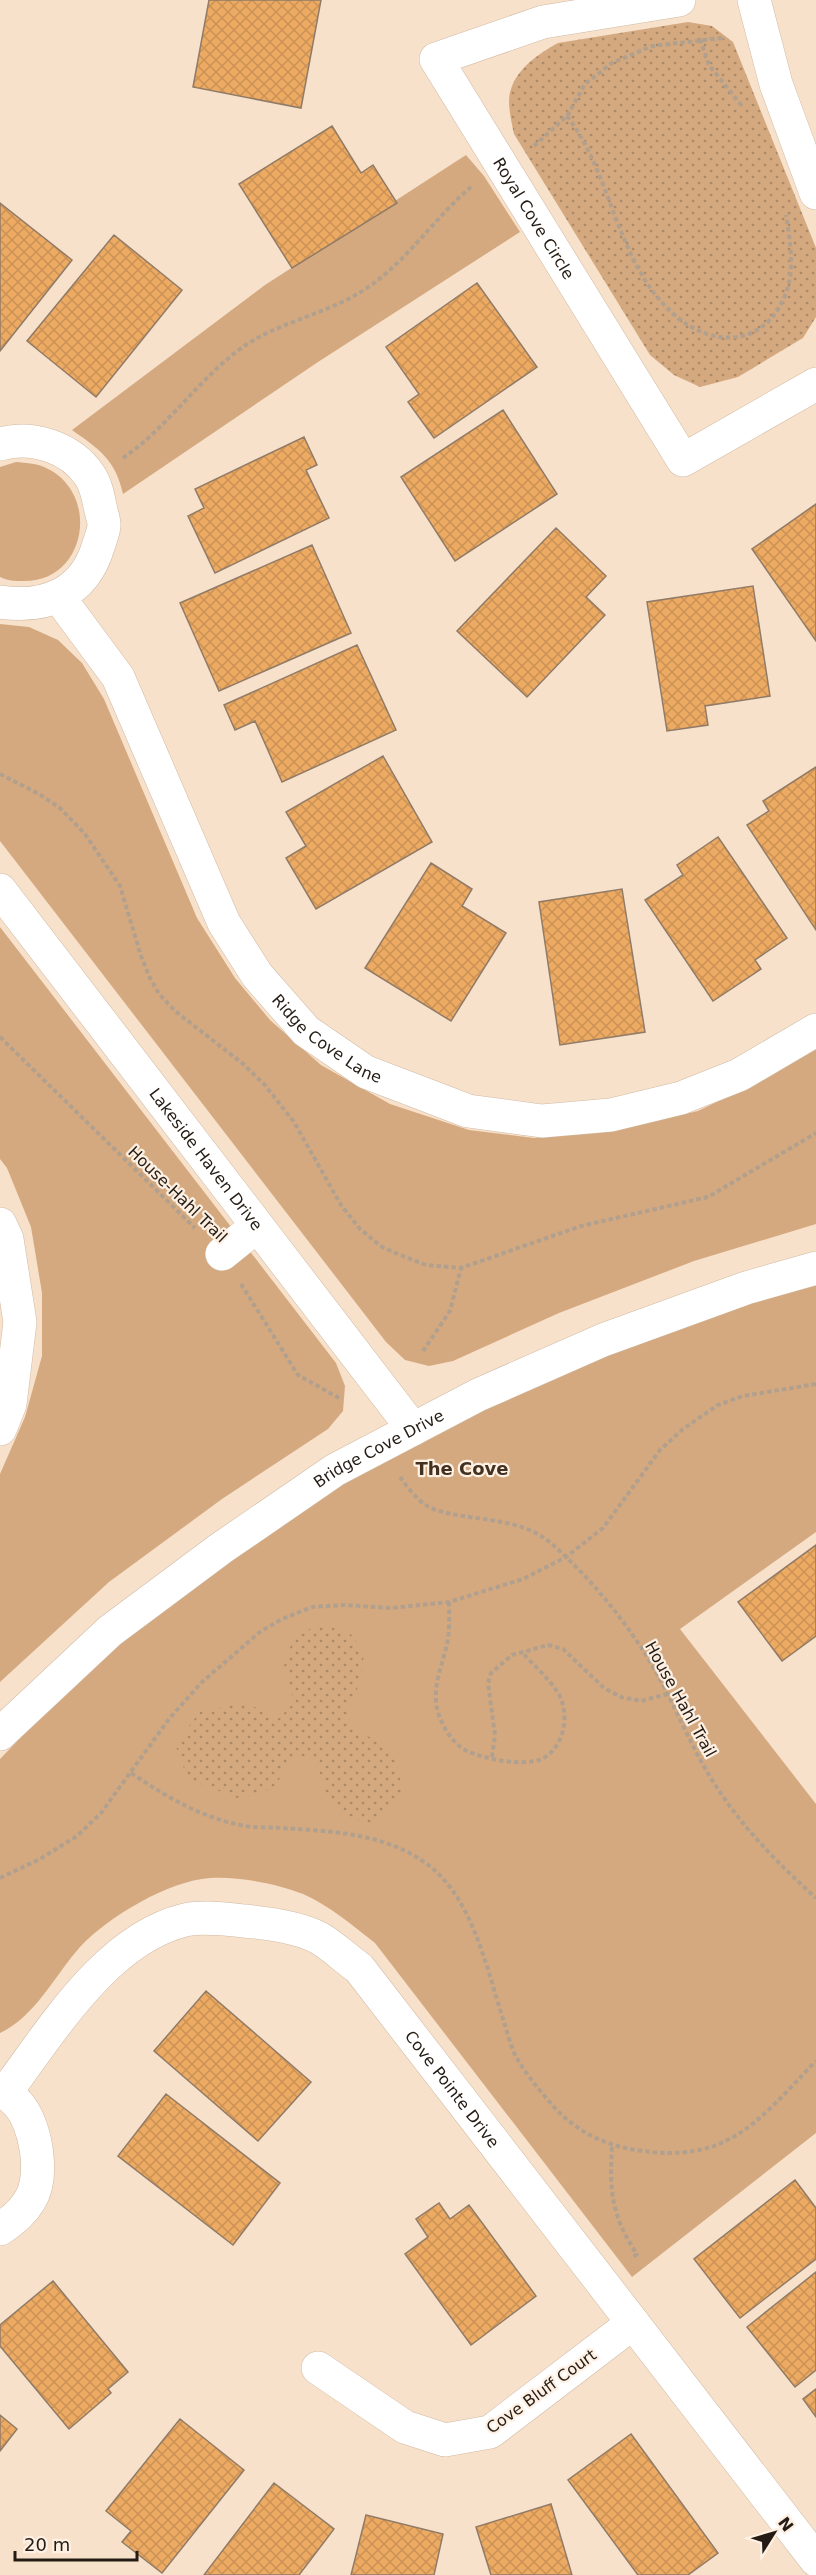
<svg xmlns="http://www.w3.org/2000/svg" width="816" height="2575" viewBox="0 0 816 2575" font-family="'DejaVu Sans',sans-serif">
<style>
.grass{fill:#d4a97f}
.park{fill:url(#park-dots)}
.building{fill:url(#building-cross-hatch);stroke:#907b67;stroke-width:1.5}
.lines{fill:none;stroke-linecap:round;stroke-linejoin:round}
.minor-casing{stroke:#d0baa4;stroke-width:34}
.path{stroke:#b2a08e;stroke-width:4;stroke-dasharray:4.5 3;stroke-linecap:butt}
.minor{stroke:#fff;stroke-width:33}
.labels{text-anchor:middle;stroke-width:4.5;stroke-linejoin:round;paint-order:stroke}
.street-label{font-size:16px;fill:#241c14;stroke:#fef0e3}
.neighbourhood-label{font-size:18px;font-weight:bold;fill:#433120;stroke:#fef0e3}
</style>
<defs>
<pattern id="park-dots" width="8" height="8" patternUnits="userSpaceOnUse" patternTransform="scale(1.5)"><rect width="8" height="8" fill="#d4a97f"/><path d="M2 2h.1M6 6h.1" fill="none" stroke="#ac8967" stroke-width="1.8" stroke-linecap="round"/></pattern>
<pattern id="building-cross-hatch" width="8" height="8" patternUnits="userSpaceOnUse" patternTransform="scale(1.5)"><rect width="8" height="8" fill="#edaa63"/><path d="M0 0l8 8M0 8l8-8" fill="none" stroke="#cb9255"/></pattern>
</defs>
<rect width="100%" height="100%" fill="#f8e1cb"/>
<!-- grass -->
<path class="grass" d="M466 155 484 176 520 232 318 362 123 494C115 459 100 450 72 430L265 285Z
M16 462C25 463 36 463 44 467 101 491 88 582 23 581 14 581 8 581 0 577V467Z
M0 624 29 627 58 640 82 663 104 699 197 918 235 978 270 1020 321 1065 390 1104 469 1130 534 1138 624 1128 698 1111 772 1075 816 1045V1224L694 1261 559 1313 453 1361 429 1366 405 1360 386 1342 0 841Z
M0 927 336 1363 345 1386 343 1411 328 1429 222 1499 109 1582 0 1682V1474L25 1417 42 1356V1293L31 1227 7 1168 0 1159Z
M816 1281V1532L680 1629 816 1804V2133L632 2277 375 1943C352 1925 330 1906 303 1894 279 1884 237 1876 210 1878 168 1881 108 1917 80 1947 55 1975 35 2017 0 2033V1759L68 1689 185 1588 371 1466 546 1378 717 1306Z"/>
<!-- park -->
<path class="park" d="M688 22 712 26 733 42 816 248V317L803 338 738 377 700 387 674 375 650 355 514 134C512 124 509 112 509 101 510 73 536 55 558 43Z
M320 1623 350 1633 364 1652 361 1681 347 1709 352 1728 375 1740 396 1759 404 1797 371 1826 343 1814 326 1793 316 1761 294 1754 274 1788 240 1799 188 1779 175 1744 200 1712 245 1702 278 1719 294 1703 284 1666 293 1639Z"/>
<!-- building -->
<path class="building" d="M209 0H321L301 108 193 87Z
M332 126 361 173 373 165 397 203 292 268 239 184Z
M0 203 72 260 0 351Z
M114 235 182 290 96 397 27 341Z
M477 283 537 367 434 438 408 402 419 394 386 347Z
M503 410 557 494 455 561 401 477Z
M304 437 317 465 306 470 329 518 215 573 188 516 204 508 195 489Z
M816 504V641L752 549Z
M556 528 606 576 586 597 605 615 527 697 457 631Z
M312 545 351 633 219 691 180 603Z
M753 586 770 696 705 706 708 725 667 731 647 602Z
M357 645 396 730 282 782 255 721 235 730 224 705Z
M383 756 432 842 316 909 286 858 306 846 286 812Z
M816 767V930L747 825 769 811 763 801Z
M718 837 787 938 755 960 761 969 713 1001 645 900 683 875 677 865Z
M431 863 472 889 462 906 506 933 451 1021 365 968Z
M622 889 645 1032 560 1045 539 902Z
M816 1545V1636L782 1661 738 1602Z
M206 1991 311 2082 258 2141 154 2051Z
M166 2094 280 2183 233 2245 118 2156Z
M795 2180 816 2208V2259L740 2318 694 2259Z
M439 2203 450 2219 469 2205 536 2296 471 2345 405 2254 428 2237 416 2219Z
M816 2272V2370L795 2387 747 2327Z
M53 2281 128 2372 108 2389 111 2393 69 2429 0 2346V2325Z
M816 2389V2417L803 2399Z
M0 2415 17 2429 0 2451Z
M180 2419 244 2470 162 2573 122 2542 131 2531 106 2511Z
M631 2434 718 2553 688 2575H638L568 2480Z
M274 2483 334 2529 299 2575H204Z
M551 2504 572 2575H491L476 2527Z
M366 2515 443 2534 434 2575H351Z"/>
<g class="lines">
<!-- minor casing -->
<g class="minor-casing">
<g id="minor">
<path id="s1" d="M679 0 543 22 436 59 683 460 816 384"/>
<path d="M754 0 776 84 816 193"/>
<path d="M0 444C32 435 71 447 90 476 96 485 98 496 100 506 101 512 104 519 104 525 104 531 100 540 98 547 84 593 46 609 0 602"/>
<path id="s2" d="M58 596 118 677 224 923 257 975 306 1031 366 1072 468 1111 542 1121 611 1115 681 1098 739 1075 816 1030"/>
<path id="s3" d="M0 890 413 1429"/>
<path d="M0 1224 7 1239 20 1322 10 1404 0 1429"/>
<path d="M222 1254 257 1226"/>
<path id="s4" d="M0 1734 110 1631 220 1549 335 1470 478 1395 603 1340 746 1288 816 1268"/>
<path d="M0 2089C6 2093 13 2098 18 2104 36 2124 45 2176 30 2200 23 2212 11 2222 0 2229"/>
<path id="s5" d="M5 2093C51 2032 106 1939 185 1920 203 1916 226 1919 244 1921 266 1923 300 1928 319 1938 333 1946 346 1959 359 1968L816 2560"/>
<path d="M318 2368 405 2427 445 2440 490 2432 633 2323"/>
</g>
</g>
<!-- path -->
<path class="path" d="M700 39 709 65 742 106
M567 116C612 175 615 256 668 309 707 348 764 351 786 293 795 269 790 240 786 215
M534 146 567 116 585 84 612 63 652 46 722 38V36
M123 458C167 428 197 381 240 349 277 322 325 315 364 290 407 262 434 218 472 186
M0 774 39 794 60 808 85 834 120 886 141 956 150 978 159 994 175 1011 242 1063 264 1084 294 1122 341 1205 360 1229 382 1247 405 1257 426 1265 461 1268 581 1226 708 1197 816 1133
M0 1037 195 1228
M241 1284 298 1375 339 1398
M423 1351 450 1311 461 1268
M400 1477C409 1489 421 1506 436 1510 474 1522 520 1516 552 1544 588 1576 620 1614 646 1655 670 1693 686 1737 709 1775 738 1823 775 1861 816 1898
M449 1602C449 1616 450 1631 447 1644 442 1667 430 1691 439 1715 444 1729 453 1744 467 1751 485 1759 519 1766 539 1760 564 1751 571 1714 558 1693 549 1678 533 1665 522 1652
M492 1757 495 1735 488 1683 491 1673 512 1655 548 1645 563 1649 604 1688 621 1697 641 1701 667 1694
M131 1773C169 1798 199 1817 245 1826 256 1828 269 1827 281 1828 328 1831 381 1833 421 1860 472 1892 486 1967 504 2022 508 2034 511 2049 518 2060 528 2077 541 2092 554 2107 576 2131 604 2145 636 2150 728 2165 758 2121 816 2061
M0 1878 40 1859 77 1836 101 1813 169 1719 202 1682 260 1632 282 1619 312 1607 344 1605 392 1608 449 1602 523 1579 566 1557 603 1528 660 1450 683 1429 718 1405 743 1396 816 1384
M612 2147C609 2190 612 2218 637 2254L631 2259"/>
<!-- minor -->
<use href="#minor" class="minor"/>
</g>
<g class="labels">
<!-- street labels -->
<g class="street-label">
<text dy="6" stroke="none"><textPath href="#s1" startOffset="438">Royal Cove Circle</textPath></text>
<text dy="6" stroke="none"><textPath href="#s2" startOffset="526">Ridge Cove Lane</textPath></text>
<text dy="6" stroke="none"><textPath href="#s3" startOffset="339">Lakeside Haven Drive</textPath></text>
<text transform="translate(178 1194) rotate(44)" y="6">House-Hahl Trail</text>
<text dy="6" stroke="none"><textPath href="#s4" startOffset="476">Bridge Cove Drive</textPath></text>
<text transform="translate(681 1699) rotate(61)" y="6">House Hahl Trail</text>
<text dy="6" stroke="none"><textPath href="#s5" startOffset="594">Cove Pointe Drive</textPath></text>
<text transform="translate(541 2391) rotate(-36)" y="6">Cove Bluff Court</text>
</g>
<!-- neighbourhood labels -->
<g class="neighbourhood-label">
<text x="462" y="1475">The Cove</text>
</g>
</g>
<!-- north arrow -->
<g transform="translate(774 2533) rotate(53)" stroke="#fef0e3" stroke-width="4.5" paint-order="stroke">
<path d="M0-4.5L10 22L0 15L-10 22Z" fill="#241c14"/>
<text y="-9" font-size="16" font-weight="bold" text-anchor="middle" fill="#241c14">N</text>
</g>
<!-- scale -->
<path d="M15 2551v9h122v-9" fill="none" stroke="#241c14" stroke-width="3"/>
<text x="24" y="2551" font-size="18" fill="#241c14" stroke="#fef0e3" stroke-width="4.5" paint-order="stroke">20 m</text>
</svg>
